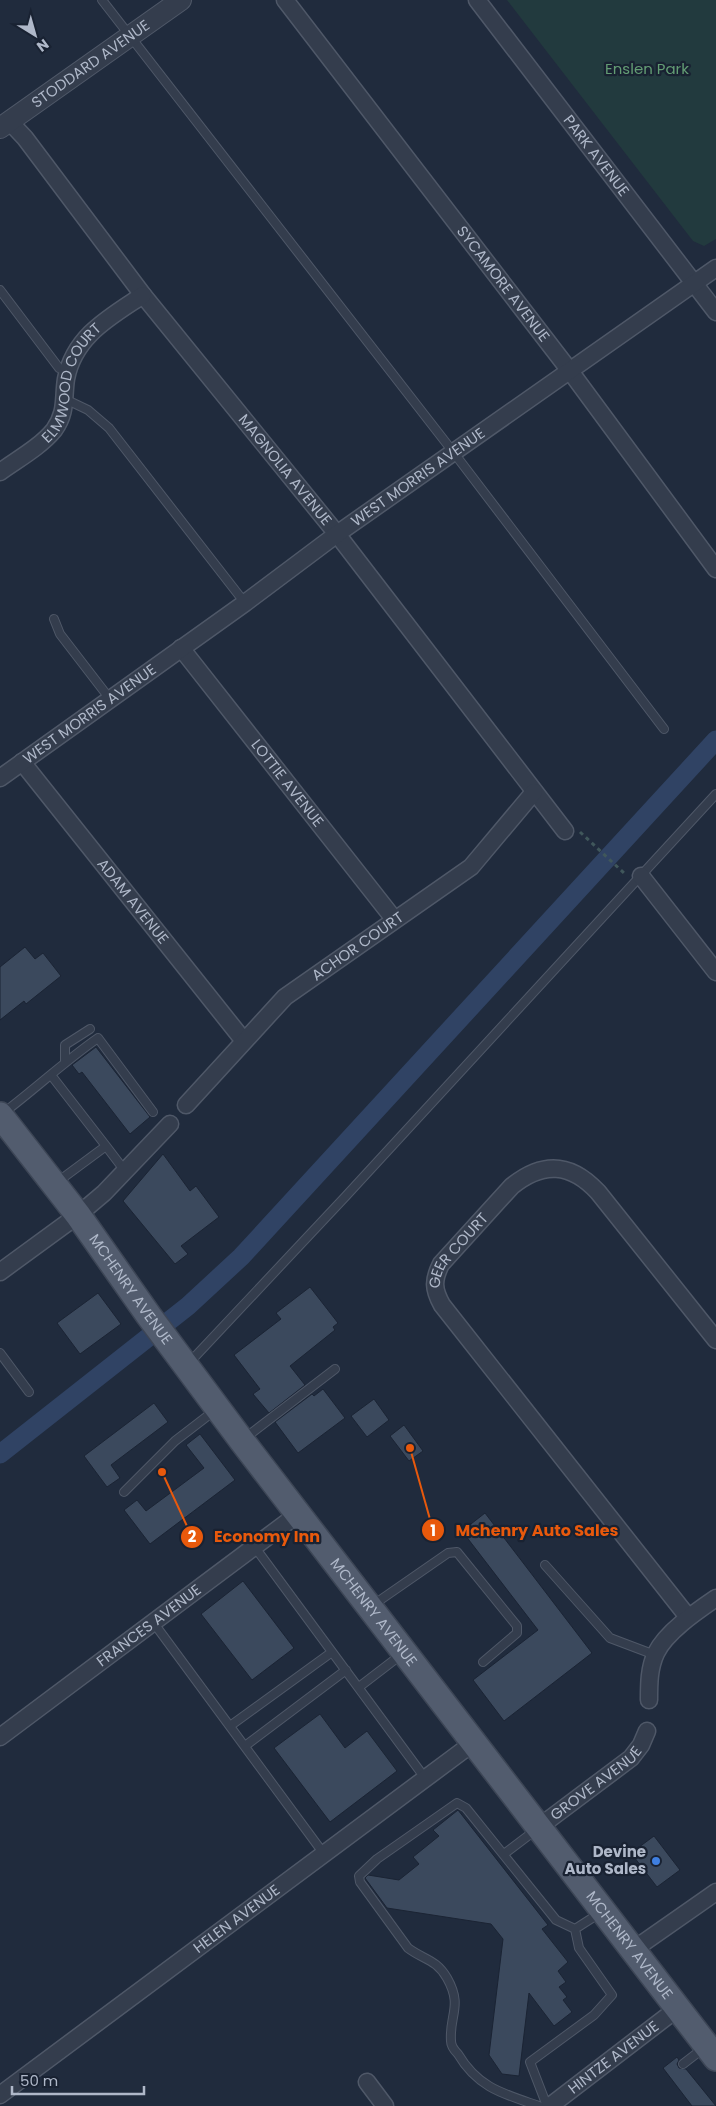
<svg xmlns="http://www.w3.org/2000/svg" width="716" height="2106" viewBox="0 0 716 2106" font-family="Poppins,sans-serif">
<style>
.green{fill:#223a3e}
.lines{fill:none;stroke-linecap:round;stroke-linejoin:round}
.canal{stroke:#304364;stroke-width:19}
.building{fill:#3b495d;stroke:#1b2434}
.service-casing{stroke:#4f5868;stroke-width:10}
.minor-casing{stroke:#4f5868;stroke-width:19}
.tertiary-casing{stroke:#4f5868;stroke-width:22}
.primary-casing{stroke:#3d4656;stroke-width:28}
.path{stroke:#40575b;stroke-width:3;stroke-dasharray:4 4;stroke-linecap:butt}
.service{stroke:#343d4d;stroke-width:8}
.minor{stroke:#343d4d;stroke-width:16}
.tertiary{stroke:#343d4d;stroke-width:20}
.primary{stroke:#525c6e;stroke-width:25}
.shop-dot{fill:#3f7fe0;stroke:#192232;stroke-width:2}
.labels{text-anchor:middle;stroke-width:4.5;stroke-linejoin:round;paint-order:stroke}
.street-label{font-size:15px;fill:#afb8c9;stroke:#192232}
.park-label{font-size:15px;fill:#639d74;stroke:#192232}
.poi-label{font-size:15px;font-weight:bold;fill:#afb8c9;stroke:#192232;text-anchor:end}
.leader{fill:none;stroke:#e8590c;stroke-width:2}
.callout-dot{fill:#e8590c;stroke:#192232;stroke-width:2}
.mark-label{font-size:15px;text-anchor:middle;font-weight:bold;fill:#fff}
.callout-label{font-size:16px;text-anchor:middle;font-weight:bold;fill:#e8590c;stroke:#192232;stroke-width:4.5;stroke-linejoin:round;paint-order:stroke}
</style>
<rect width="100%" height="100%" fill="#202b3d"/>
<!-- green -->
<path class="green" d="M507 0H716V239L704 246 693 241Z"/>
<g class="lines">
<!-- canal -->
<path class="canal" d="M0 1454 188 1306 241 1257 716 740"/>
</g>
<!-- building -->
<path class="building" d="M25 947 35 959 43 953 61 976 26 1004 24 1001 0 1020V967Z
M96 1047 150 1117 130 1134 82 1072 79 1074 72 1065Z
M163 1154 190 1191 196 1186 219 1217 181 1246 188 1254 175 1264 123 1201Z
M310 1287 338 1323 333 1327 335 1330 290 1366 305 1385 269 1413 253 1394 260 1389 234 1355 281 1319 276 1313Z
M98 1293 121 1324 80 1354 57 1323Z
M323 1389 345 1418 298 1453 275 1422 312 1394 314 1396Z
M374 1399 389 1420 367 1437 351 1416Z
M154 1403 168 1422 111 1465 120 1478 107 1487 84 1456Z
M404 1425 423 1451 409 1461 390 1436Z
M200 1434 235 1480 150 1544 124 1510 137 1500 146 1511 204 1468 186 1445Z
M485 1513 592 1653 504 1721 473 1680 538 1630 462 1531Z
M243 1581 294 1648 252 1680 201 1614Z
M320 1714 345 1748 367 1731 397 1771 330 1822 274 1748Z
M458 1810 548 1925 542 1929 568 1962 558 1971 566 1982 559 1987 567 1997 563 2000 572 2012 554 2026 529 1993 519 2076 502 2074 489 2055 503 1939 491 1924 387 1908 365 1878 368 1875 399 1880 419 1864 413 1857 439 1836 433 1830Z
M654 1836 680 1870 657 1887 631 1853Z
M677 2057 679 2060 677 2064 679 2068 686 2069 716 2106H692L663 2068Z"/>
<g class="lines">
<!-- service casing -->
<g class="service-casing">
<path id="service" d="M102 0 454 453 664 729
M0 290 59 368 68 372
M65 399 88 410 109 428 245 603
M54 619 60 634 110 699
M65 1062V1045L90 1029
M51 1075 106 1146 56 1183
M2 1114C35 1089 65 1061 98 1038L153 1112
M106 1146 125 1171
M0 1353 29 1392
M189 1363 345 1197 716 794
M245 1438 335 1369
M124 1492 175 1441 214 1411
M254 1546 425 1778
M545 1565 610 1638 655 1655
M373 1605 448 1553 457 1552 517 1626V1633L483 1662
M153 1622 324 1854
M359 1687 402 1654
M230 1726 332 1652
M245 1746 346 1670
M504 1854 537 1829
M683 2064 705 2047
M539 2106C504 2094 478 2088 458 2054 455 2051 451 2046 451 2041 449 2015 463 2006 447 1978 436 1959 424 1960 408 1948L360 1882 359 1876 377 1859 457 1803 466 1808 556 1920 575 1929 600 1913
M547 2106 530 2062 594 2015 612 1995 579 1948 575 1929"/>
</g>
<!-- minor casing -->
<g class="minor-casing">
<g id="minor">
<path id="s1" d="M285 0 570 371 716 569"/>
<path id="s2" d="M477 0 716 312"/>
<path id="s3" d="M9 121 25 138 143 295 337 534 565 831"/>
<path id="s4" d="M0 472C18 459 40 447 54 430 67 412 63 398 66 379 74 336 110 317 143 295"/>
<path id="s5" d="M181 648 394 919"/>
<path id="s6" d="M22 762 244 1041"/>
<path id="s7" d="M0 778 245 603 337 534 716 268"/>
<path d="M641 876 716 972"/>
<path id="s8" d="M186 1105 285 997 471 867 534 792"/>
<path d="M0 1272 78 1215 104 1193 170 1124"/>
<path id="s9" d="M688 1617 442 1305C433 1289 433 1280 441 1264L512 1186C543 1161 571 1163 598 1192L716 1340"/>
<path d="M649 1700C649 1684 649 1668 656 1653 666 1632 697 1611 716 1598"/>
<path id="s10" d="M0 1737 298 1514"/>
<path id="s11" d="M539 1827 631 1758 641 1745 647 1731"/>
<path d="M633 1950 716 1892"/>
<path d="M367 2082 385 2106"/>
<path id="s12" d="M0 2095 473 1743"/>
<path id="s13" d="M550 2106 678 2008"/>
</g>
</g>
<!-- tertiary casing -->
<g class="tertiary-casing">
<g id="tertiary">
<path id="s14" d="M0 128 181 0"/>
</g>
</g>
<!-- primary casing -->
<g class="primary-casing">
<g id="primary">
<path id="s15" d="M0 1115 78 1215 149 1316 242 1441 716 2058"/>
</g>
</g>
<!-- path -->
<path class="path" d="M580 832 625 874"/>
<!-- service -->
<use href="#service" class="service"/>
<!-- minor -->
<use href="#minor" class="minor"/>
<!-- tertiary -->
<use href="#tertiary" class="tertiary"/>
<!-- primary -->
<use href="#primary" class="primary"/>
</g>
<!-- markers -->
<circle class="shop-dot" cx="656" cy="1861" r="5"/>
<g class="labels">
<!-- street labels -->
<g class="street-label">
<text dy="5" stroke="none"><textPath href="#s14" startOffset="111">STODDARD AVENUE</textPath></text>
<text dy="5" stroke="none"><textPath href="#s2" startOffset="196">PARK AVENUE</textPath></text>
<text dy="5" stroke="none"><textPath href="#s1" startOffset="358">SYCAMORE AVENUE</textPath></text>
<text dy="5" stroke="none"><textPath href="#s4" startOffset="120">ELMWOOD COURT</textPath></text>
<text dy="5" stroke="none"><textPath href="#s3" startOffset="445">MAGNOLIA AVENUE</textPath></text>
<text dy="5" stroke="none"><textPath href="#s7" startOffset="515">WEST MORRIS AVENUE</textPath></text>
<text dy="5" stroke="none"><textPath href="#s7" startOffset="110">WEST MORRIS AVENUE</textPath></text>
<text dy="5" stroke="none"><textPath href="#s5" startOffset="172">LOTTIE AVENUE</textPath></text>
<text dy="5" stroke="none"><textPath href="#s6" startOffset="178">ADAM AVENUE</textPath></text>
<text dy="5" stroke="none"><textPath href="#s8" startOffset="235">ACHOR COURT</textPath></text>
<text dy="5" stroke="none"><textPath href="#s9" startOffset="461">GEER COURT</textPath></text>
<text dy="5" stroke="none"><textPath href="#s15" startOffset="218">MCHENRY AVENUE</textPath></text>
<text dy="5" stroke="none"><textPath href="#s15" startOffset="622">MCHENRY AVENUE</textPath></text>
<text dy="5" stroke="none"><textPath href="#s10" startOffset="186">FRANCES AVENUE</textPath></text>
<text dy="5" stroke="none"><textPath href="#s11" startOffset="72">GROVE AVENUE</textPath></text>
<text dy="5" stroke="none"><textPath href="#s12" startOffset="295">HELEN AVENUE</textPath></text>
<text dy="5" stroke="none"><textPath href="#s15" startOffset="1042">MCHENRY AVENUE</textPath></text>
<text dy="5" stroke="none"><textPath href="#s13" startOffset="80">HINTZE AVENUE</textPath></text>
</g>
<!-- park labels -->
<g class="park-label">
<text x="647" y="74">Enslen Park</text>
</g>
<!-- poi labels -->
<g class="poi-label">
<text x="646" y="1857">Devine<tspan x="646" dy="17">Auto Sales</tspan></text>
</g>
</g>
<!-- callouts -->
<path class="leader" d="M410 1448L433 1530M162 1472L192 1537"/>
<g class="callout-dot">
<circle cx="410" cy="1448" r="5"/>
<circle cx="162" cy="1472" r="5"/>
<circle cx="433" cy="1530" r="12"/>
<circle cx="192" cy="1537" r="12"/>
</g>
<g class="mark-label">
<text x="433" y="1536">1</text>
<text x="192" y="1542">2</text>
</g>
<g class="callout-label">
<text x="537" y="1536">Mchenry Auto Sales</text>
<text x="267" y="1542">Economy Inn</text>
</g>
<!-- north arrow -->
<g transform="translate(35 35) rotate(143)" stroke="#192232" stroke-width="4" paint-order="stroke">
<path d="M0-4L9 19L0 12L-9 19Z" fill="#afb8c9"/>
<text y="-8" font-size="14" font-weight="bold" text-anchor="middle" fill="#afb8c9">N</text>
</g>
<!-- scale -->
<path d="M12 2086v8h132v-8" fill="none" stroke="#afb8c9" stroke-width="2.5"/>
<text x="20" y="2086" font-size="15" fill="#afb8c9" stroke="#192232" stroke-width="4" paint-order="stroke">50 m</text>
</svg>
